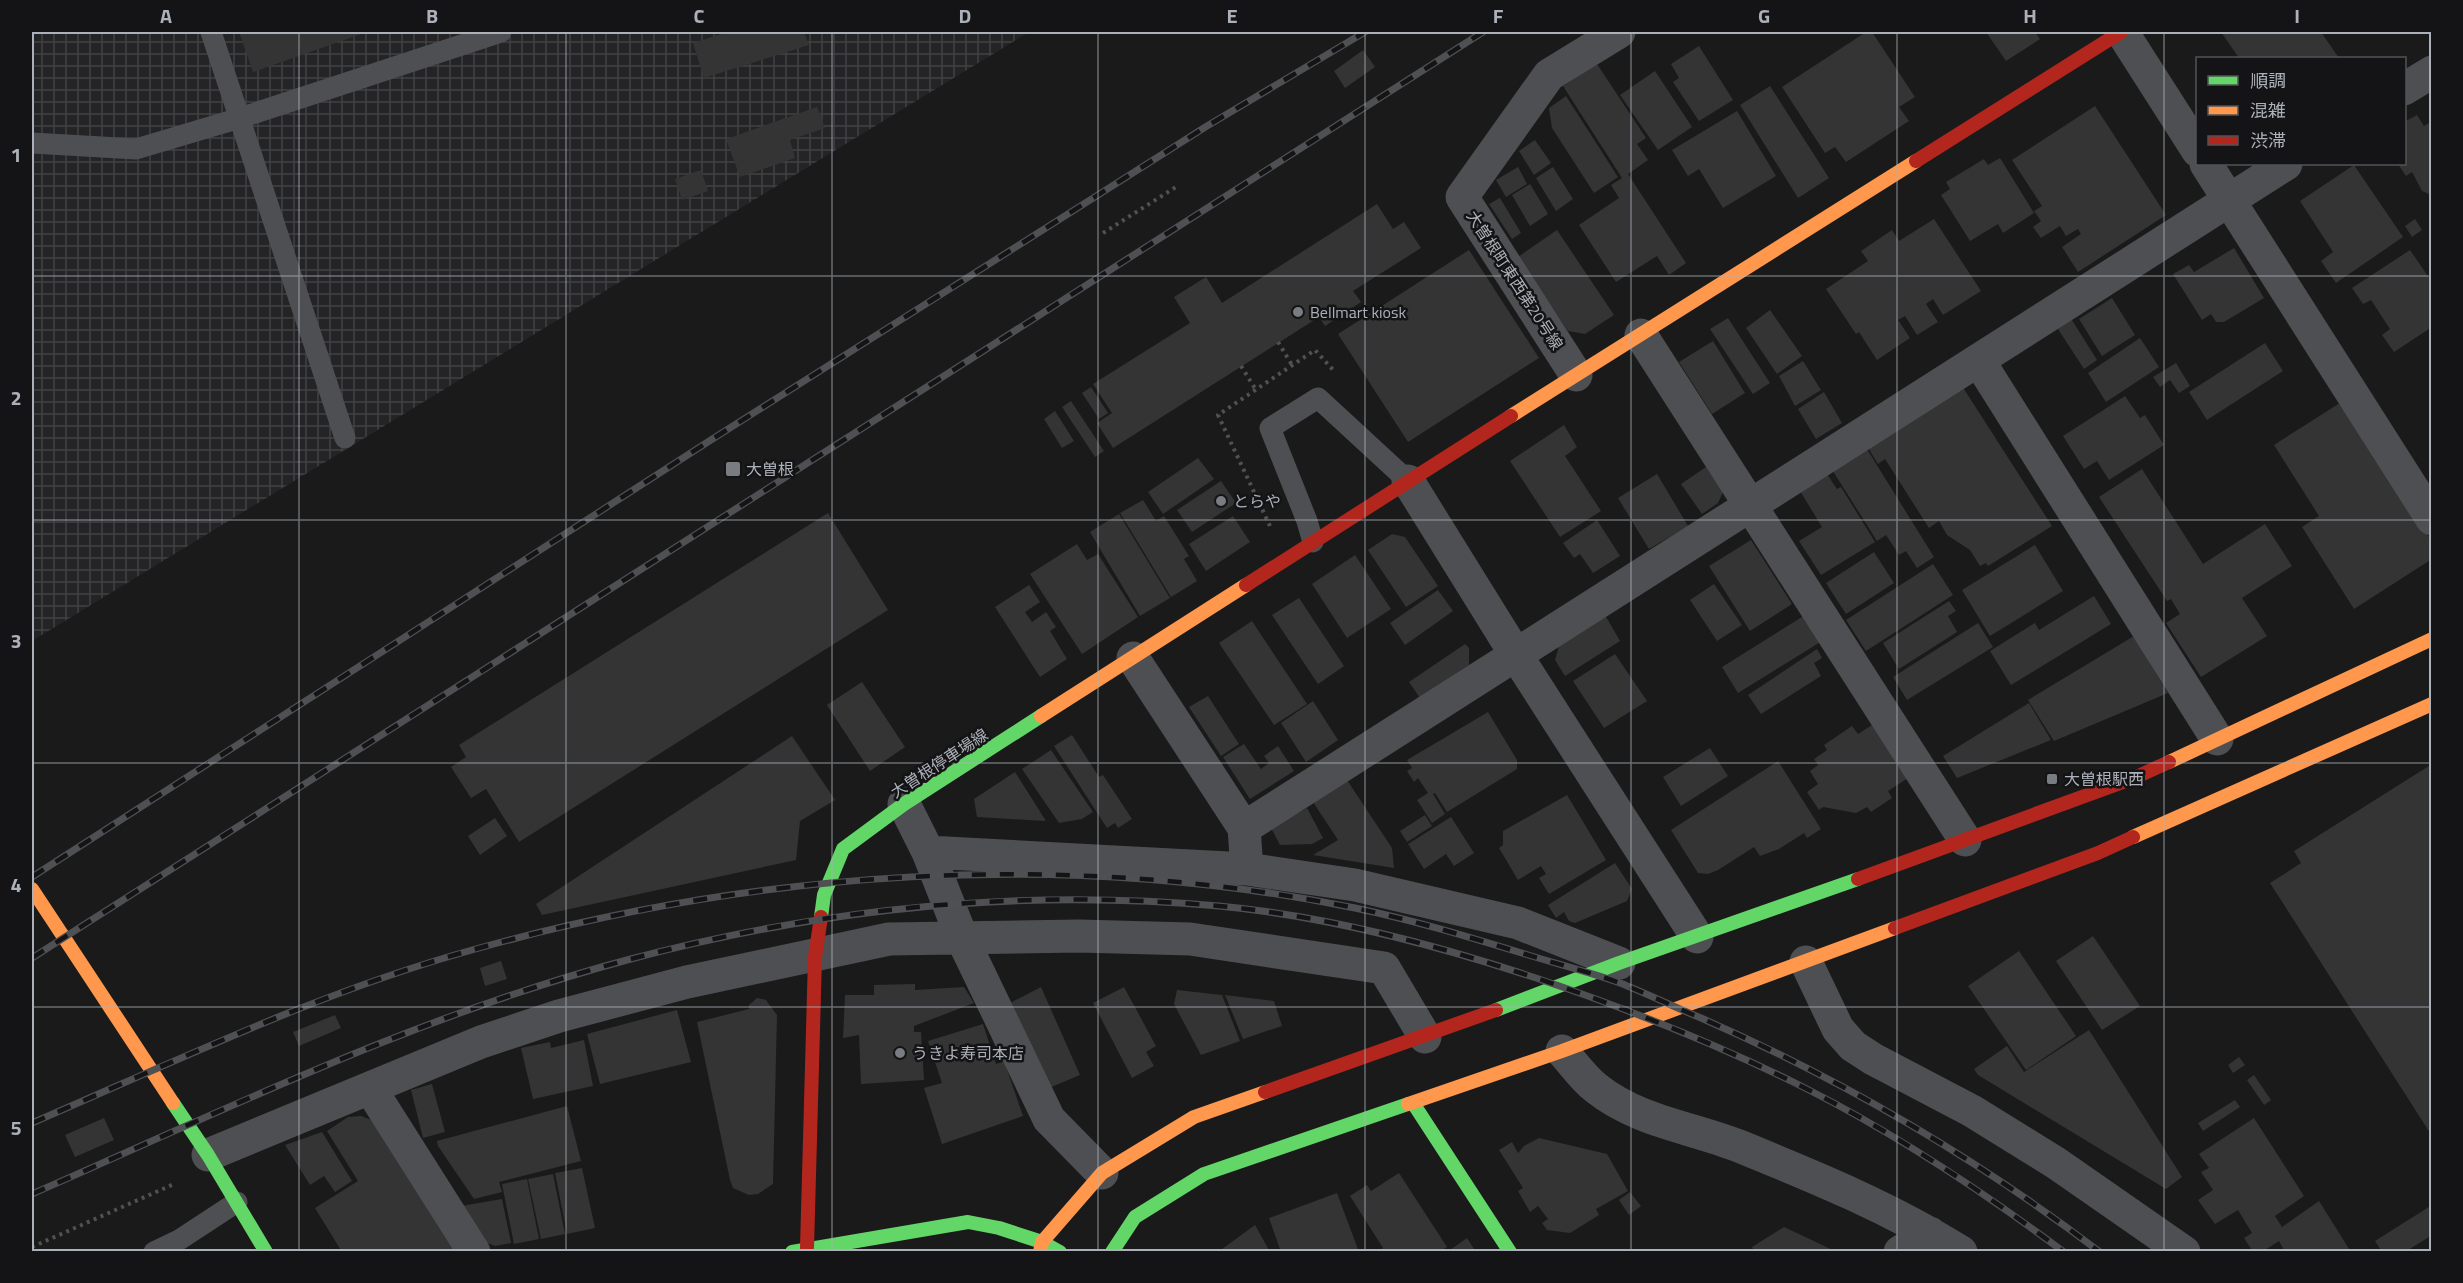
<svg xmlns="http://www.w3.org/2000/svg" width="2463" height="1283" viewBox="0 0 2463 1283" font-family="'Titillium Web','Noto Sans JP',sans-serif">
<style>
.industrial{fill:url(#industrial-grid)}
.building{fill:#343435}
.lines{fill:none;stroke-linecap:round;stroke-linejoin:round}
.path{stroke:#505153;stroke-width:4;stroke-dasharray:3 4.5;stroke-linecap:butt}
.lane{stroke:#4e4f52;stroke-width:21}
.street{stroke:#4e4f52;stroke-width:33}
.fast{stroke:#63d668;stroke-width:14}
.slow{stroke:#ff974d;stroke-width:14}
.jam{stroke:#b3261e;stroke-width:14}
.rail-casing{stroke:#4f5053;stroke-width:7}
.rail{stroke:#141416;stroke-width:4.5;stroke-dasharray:14;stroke-linecap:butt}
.grid{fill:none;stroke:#acb1b9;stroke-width:1.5;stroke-opacity:0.55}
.poi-dot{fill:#797c81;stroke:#141416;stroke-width:2}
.labels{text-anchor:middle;stroke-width:5;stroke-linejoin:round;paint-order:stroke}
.street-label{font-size:16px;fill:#acb1b9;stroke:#141416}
.poi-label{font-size:16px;fill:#acb1b9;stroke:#141416;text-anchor:start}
.neatline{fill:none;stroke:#acb1b9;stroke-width:2}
.grid-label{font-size:20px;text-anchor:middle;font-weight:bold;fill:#acb1b9}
</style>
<defs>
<pattern id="industrial-grid" width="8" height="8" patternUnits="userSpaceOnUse" patternTransform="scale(1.5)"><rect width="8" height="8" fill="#242426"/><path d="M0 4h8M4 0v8" fill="none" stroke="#414143"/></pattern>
</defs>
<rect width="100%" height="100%" fill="#1a1a1a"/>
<!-- industrial -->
<path class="industrial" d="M32 32H1029L32 641Z"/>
<!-- building -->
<path class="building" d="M239 32H367L253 72Z
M728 32H804L809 45 704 78 693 43Z
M1866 32H1872L1915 97 1899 107 1909 121 1846 162 1835 147 1825 153 1782 87Z
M1986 32H2035L2040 39 2006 61Z
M2221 32H2321L2339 58H2239Z
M1699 46 1733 100 1699 121 1673 82 1679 78 1671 64Z
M1363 50 1375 67 1345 88 1334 71Z
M1597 64 1646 138 1637 144 1648 160 1628 174 1686 263 1669 275 1657 256 1616 282 1579 225 1619 198 1611 185 1622 178 1563 86Z
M1655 71 1692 127 1658 150 1620 95Z
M1770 86 1829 178 1798 198 1740 105Z
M1566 96 1618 177 1594 193 1552 128 1549 108Z
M2095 106 2166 215 2078 272 2062 247 2081 234 2078 229 2066 236 2060 226 2041 238 2033 227 2041 221 2034 211 2042 206 2012 160Z
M817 107 825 128 790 140 795 158 740 177 726 139Z
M1737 111 1776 176 1723 208 1699 169 1688 176 1672 150Z
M2417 115 2424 126 2432 121V192L2429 194 2422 191 2412 172 2406 176 2398 164H2404V122Z
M1535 140 1551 163 1534 175 1519 151Z
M2000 158 2034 213 2003 233 1998 224 1970 241 1941 195 1950 189 1946 182 1984 159 1988 165Z
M2354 165 2403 237 2336 283 2321 261 2333 252 2300 201Z
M1518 167 1527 184 1506 197 1496 180Z
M1553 167 1573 199 1556 211 1536 178Z
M701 170 708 191 682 200 675 179Z
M1530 184 1548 214 1530 226 1512 195Z
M1500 198 1521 233 1512 239 1489 204Z
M1377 204 1393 229 1404 222 1421 248 1353 291 1361 302 1325 326 1319 317 1113 448 1097 423 1112 413 1093 384 1190 323 1174 297 1206 277 1222 303Z
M1934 219 1981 291 1943 315 1933 299 1926 304 1938 322 1917 335 1905 316 1898 320 1910 338 1877 360 1859 332 1856 334 1826 289 1868 261 1861 251 1892 230 1899 241Z
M2415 219 2422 230 2412 237 2405 226Z
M1557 230 1614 315 1585 334 1568 331 1518 257Z
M2234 248 2264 298 2224 322H2216L2211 314 2202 320 2173 274 2189 265 2194 272Z
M1469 250 1539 358 1408 442 1338 334Z
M2410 250 2432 282V327L2394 352 2382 335 2390 329 2371 300 2363 304 2352 288Z
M2112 298 2135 335 2102 356 2079 319Z
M1770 310 1802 356 1777 374 1746 328Z
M2070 317 2097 360 2084 369 2056 326Z
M1728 318 1770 383 1753 394 1710 329Z
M2140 338 2159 367 2106 402 2088 373Z
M1713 341 1745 393 1712 414 1679 362Z
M2265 343 2283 371 2207 420 2189 392Z
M1803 361 1821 390 1795 406 1779 376Z
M2176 363 2190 386 2179 393 2170 380 2160 387 2153 377Z
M1962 386 2052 526 1988 566 1986 563 1980 566 1970 550 1947 535 1939 521 1929 528 1885 459 1878 464 1867 446Z
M1091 387 1108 413 1099 419 1082 393Z
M1824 392 1842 423 1816 439 1798 409Z
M2125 396 2140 418 2145 415 2164 445 2109 480 2097 461 2084 469 2063 436Z
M1071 401 1104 451 1095 457 1062 407Z
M2343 401 2432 542V559L2354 609 2302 527 2319 516 2274 445Z
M1055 411 1074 441 1062 448 1044 419Z
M1564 425 1577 447 1565 456 1601 511 1560 537 1510 461Z
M1865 446 1934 557 1917 568 1906 551 1899 555 1886 535 1877 541 1831 468Z
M1198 458 1214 479 1163 514 1148 492Z
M1706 467 1723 492 1718 503 1702 514 1681 484Z
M2142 469 2203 564 2265 524 2292 566 2242 598 2267 636 2201 677 2166 623 2180 614 2171 599 2167 601 2099 497Z
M1657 474 1688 526 1649 549 1618 498Z
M1827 474 1837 489 1841 487 1875 542 1821 575 1799 541 1822 527 1800 491Z
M1221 481 1236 503 1192 532 1177 510Z
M1143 500 1156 521 1164 516 1189 556 1184 559 1197 581 1171 597 1120 513Z
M828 513 888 610 519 842 486 789 471 798 451 767 466 757 459 745Z
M1119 514 1170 598 1140 616 1090 532Z
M1233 516 1250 542 1206 571 1189 544Z
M1597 520 1620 556 1593 573 1580 554 1574 558 1563 543Z
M1392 534 1405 537 1438 586 1406 607 1368 550Z
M1751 540 1792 604 1750 631 1709 566Z
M1077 544 1087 560 1098 554 1138 617 1082 654 1030 574Z
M2035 545 2063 591 1990 636 1962 590Z
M1874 552 1894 583 1846 614 1826 583Z
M1355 555 1391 609 1347 638 1312 584Z
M1933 564 1953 595 1866 651 1846 620Z
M1714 584 1742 625 1717 641 1690 600Z
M1029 585 1040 602 1025 612 1032 622 1046 612 1056 627 1050 631 1067 659 1040 677 995 607Z
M1438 590 1453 611 1405 645 1390 623Z
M2094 596 2111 624 2011 685 1990 651 2035 623 2039 630Z
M1299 598 1344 666 1318 684 1272 615Z
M1949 601 1956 611 1948 616 1957 632 1899 669 1883 643Z
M1605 615 1620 641 1565 676 1555 660 1559 646Z
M1805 615 1822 641 1738 693 1722 667Z
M1252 621 1307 704 1274 725 1219 643Z
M1978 623 1993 647 1907 700 1893 677Z
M2134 636 2168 693 2054 741 2028 700Z
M1465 644 1469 648V665L1420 698 1409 682Z
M1817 649 1822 658 1814 663 1821 676 1761 714 1748 695Z
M1615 654 1647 701 1604 728 1573 681Z
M862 682 905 747 870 771 827 705Z
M1208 696 1239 744 1221 756 1189 707Z
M1313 701 1338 740 1306 762 1281 723Z
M2029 703 2051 740 1957 778 1943 756Z
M1488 712 1517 760V769L1447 812 1435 793 1433 794 1445 814 1432 823 1417 800 1428 793 1418 778 1414 782 1407 771 1412 768 1407 760Z
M1872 725 1908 778 1888 791 1892 798 1871 812 1867 807 1856 813 1823 807 1819 810 1807 792 1818 784 1810 771 1818 765 1814 759 1827 750 1824 745 1852 726 1858 734Z
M1072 735 1099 777 1103 775 1132 819 1118 828 1115 823 1107 828 1054 746Z
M792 736 835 800 800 821 796 860 542 915 536 904Z
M1244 744 1261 769 1269 763 1264 756 1278 746 1294 771 1250 799 1223 757Z
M1710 748 1728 776 1681 806 1663 777Z
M1051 750 1093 812 1082 819 1059 823 1022 769Z
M1778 761 1821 829 1807 838 1804 833 1779 849 1760 856 1754 847 1718 870 1708 874 1698 873 1671 830Z
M2432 764V1136L2270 883 2301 863 2294 851Z
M1015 772 1046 821 977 817 974 799Z
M1347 780 1392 848 1394 868 1313 855 1338 840 1313 802Z
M1567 795 1606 860 1549 894 1539 878 1546 874 1541 866 1518 880 1499 848 1503 845V831Z
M1307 808 1323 838 1312 844 1280 845 1271 828Z
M1425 815 1432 826 1407 842 1400 831Z
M1451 817 1474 853 1454 866 1446 854 1424 869 1408 844Z
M495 818 507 836 480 855 468 836Z
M1615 863 1632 889 1627 901 1575 923 1569 921 1564 912 1556 918 1548 905Z
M2093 936 2140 1006 2102 1030 2056 961Z
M2019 951 2076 1036 2026 1070 1968 986Z
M501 961 507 979 485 986 480 968Z
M915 984V990L964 987 974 1003 914 1026V1032H921L924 1080 861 1084 859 1035 843 1038 845 995H874V985Z
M1041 987 1080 1075 1049 1088 1010 1003Z
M1124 987 1156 1046 1146 1052 1154 1066 1132 1078 1093 1003Z
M1177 990 1222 995 1240 1041 1201 1055 1174 1004Z
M1225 995 1274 1001 1282 1026 1243 1039Z
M757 998 766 1000 777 1015 773 1184 758 1194 749 1195 733 1188 730 1180 697 1022 749 1009V1005Z
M677 1010 691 1062 600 1084 587 1034Z
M335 1015 341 1028 299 1046 293 1032Z
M983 1024 996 1064 1004 1061 1023 1116 942 1144 924 1088 942 1083 928 1041Z
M2089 1030 2182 1177 2166 1189 1978 1075 1974 1069 2007 1046 2024 1072Z
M584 1040 593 1086 533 1099 521 1048 550 1042 551 1048Z
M2239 1057 2245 1065 2233 1073 2228 1065Z
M2254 1075 2271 1100 2264 1105 2247 1080Z
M432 1084 445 1132 423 1138 411 1090Z
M2235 1100 2240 1107 2203 1131 2198 1123Z
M567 1106 581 1161 499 1182 502 1192 474 1199 438 1146 437 1141Z
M361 1116 374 1121 458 1252H342L315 1208 358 1181 327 1131 348 1117Z
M104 1118 114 1140 75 1157 65 1135Z
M2254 1118 2304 1196 2275 1216 2282 1227 2319 1201 2351 1252H2285L2279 1241 2262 1252H2253L2244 1238 2252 1233 2238 1210 2215 1224 2198 1200 2213 1190 2201 1172 2209 1168 2199 1154Z
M322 1132 352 1181 335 1192 324 1176 310 1185 285 1145Z
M1539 1138 1607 1154 1628 1191 1596 1209 1599 1215 1570 1233 1547 1230 1542 1223 1548 1219 1538 1206 1530 1212 1518 1191 1523 1188 1499 1150 1512 1142 1518 1153 1524 1146Z
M582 1168 595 1228 567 1234 555 1173Z
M1399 1173 1447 1247 1439 1252H1377L1383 1248 1350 1196 1367 1185 1371 1191Z
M553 1174 565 1234 541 1239 528 1179Z
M527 1179 539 1239 514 1244 502 1184Z
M1630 1192 1641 1206 1629 1215 1619 1200Z
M1337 1193 1359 1252H1281L1269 1218Z
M502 1199 511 1243 495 1246 485 1242 461 1206Z
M2432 1205V1235L2405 1252H2382L2375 1241Z
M1255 1225 1269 1250 1266 1252H1218Z
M1784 1227 1837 1252H1754L1752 1247Z
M1467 1238 1476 1252H1447Z"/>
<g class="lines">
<!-- path -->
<path class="path" d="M1103 233 1176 187
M1278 342 1292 365
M1241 366 1256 390
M1270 526 1218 415 1315 350 1334 371
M32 1247 174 1184"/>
<!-- lane -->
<path class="lane" d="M211 32 345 438
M32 143 136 149 240 118 501 32
M1313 542 1307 521 1270 428 1318 398 1408 481
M154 1252 179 1240 237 1202"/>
<!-- street -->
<path class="street" d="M2122 32 2198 151
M2404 89 2432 72
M2206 164 2432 519
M1641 335 1965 840
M1979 361 2217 739
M1576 375 1462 197 1549 75 1619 32
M1408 481 1516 655 1697 937
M1133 658 1244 828
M904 804 928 852 962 938 1049 1119 1102 1173
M928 852 1247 869 1355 885 1518 923 1619 963
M1247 869 1244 828 2286 164
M1806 962 1838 1029 1853 1046 1873 1059 1972 1111 2056 1163 2184 1252
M1562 1051C1573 1063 1583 1078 1596 1088 1637 1121 1690 1127 1739 1146 1815 1177 1891 1208 1961 1252
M370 1088 474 1252
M208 1155 481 1042 559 1016 687 982 889 939 1079 936 1190 939 1384 968 1425 1037
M1900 1252 1930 1233"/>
<!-- fast -->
<path class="fast" d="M821 917 824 895 843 849 904 804 1041 716
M1496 1010 1619 963 1858 879
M173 1103 208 1155 266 1252
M1413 1103 1510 1252
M792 1252 968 1222 999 1228 1042 1242 1060 1252
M1112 1252 1135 1217 1204 1174 1408 1104"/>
<!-- slow -->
<path class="slow" d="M1511 416 1916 161
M1041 716 1246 585
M2169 762 2432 639
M2133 837 2432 704
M32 889 173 1103
M1408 1104 1562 1051 1895 928
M1040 1252 1042 1242 1102 1173 1194 1117 1265 1092"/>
<!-- jam -->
<path class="jam" d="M1916 161 2121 32
M1246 585 1511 416
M1858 879 2134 778 2169 762
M1895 928 2098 853 2133 837
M1265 1092 1496 1010
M807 1248 815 957 821 917"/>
<!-- rail casing -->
<g class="rail-casing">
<path id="rail" d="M32 877 714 438 1207 126 1365 32
M32 958 1483 32
M32 1123C176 1061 320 992 472 950 758 870 1064 849 1355 908 1413 920 1469 937 1525 954 1557 964 1590 972 1620 983 1648 994 1674 1007 1701 1018 1843 1080 1976 1158 2100 1252
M32 1194C227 1109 420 1015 627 960 823 908 1017 888 1219 906 1327 916 1433 944 1536 978 1628 1009 1720 1045 1807 1089 1898 1135 1982 1191 2064 1252"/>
</g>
<!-- rail -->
<use href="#rail" class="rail"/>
</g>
<!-- grid -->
<path class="grid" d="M299 32V1252M566 32V1252M832 32V1252M1098 32V1252M1365 32V1252M1631 32V1252M1897 32V1252M2164 32V1252M32 276H2432M32 520H2432M32 763H2432M32 1007H2432"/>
<!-- markers -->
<g class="poi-dot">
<circle cx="1298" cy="312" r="6"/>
<rect x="725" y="461" width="16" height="16" rx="3"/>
<circle cx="1221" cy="501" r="6"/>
<rect x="2046" y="773" width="12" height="12" rx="3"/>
<circle cx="900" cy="1053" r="6"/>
</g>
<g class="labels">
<!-- street labels -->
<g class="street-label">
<text transform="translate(1515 280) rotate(57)" y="6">大曽根町東西第20号線</text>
<text transform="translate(939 763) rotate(-33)" y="6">大曽根停車場線</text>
</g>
<!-- poi labels -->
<g class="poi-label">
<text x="1310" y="318">Bellmart kiosk</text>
<text x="746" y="475">大曽根</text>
<text x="1233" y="507">とらや</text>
<text x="2064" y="785">大曽根駅西</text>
<text x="912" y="1059">うきよ寿司本店</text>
</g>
</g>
<!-- border -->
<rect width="2463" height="1283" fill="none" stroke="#141416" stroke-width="66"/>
<!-- legend -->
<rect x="2196" y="57" width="210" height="108" fill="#141416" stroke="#515357" stroke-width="1.5"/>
<rect x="2208" y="76" width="30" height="9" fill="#63d668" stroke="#515357" stroke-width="1.5"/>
<text x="2250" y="87" font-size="18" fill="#acb1b9">順調</text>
<rect x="2208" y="106" width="30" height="9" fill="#ff974d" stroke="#515357" stroke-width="1.5"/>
<text x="2250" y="117" font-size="18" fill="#acb1b9">混雑</text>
<rect x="2208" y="136" width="30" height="9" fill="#b3261e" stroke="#515357" stroke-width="1.5"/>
<text x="2250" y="147" font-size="18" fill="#acb1b9">渋滞</text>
<rect x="33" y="33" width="2397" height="1217" class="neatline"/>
<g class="grid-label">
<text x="166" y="23">A</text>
<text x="432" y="23">B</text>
<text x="699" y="23">C</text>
<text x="965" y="23">D</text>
<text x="1232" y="23">E</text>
<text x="1498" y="23">F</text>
<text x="1764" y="23">G</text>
<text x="2030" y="23">H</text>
<text x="2297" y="23">I</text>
<text x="16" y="162">1</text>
<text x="16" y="405">2</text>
<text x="16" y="648">3</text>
<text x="16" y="892">4</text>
<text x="16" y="1135">5</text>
</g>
</svg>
